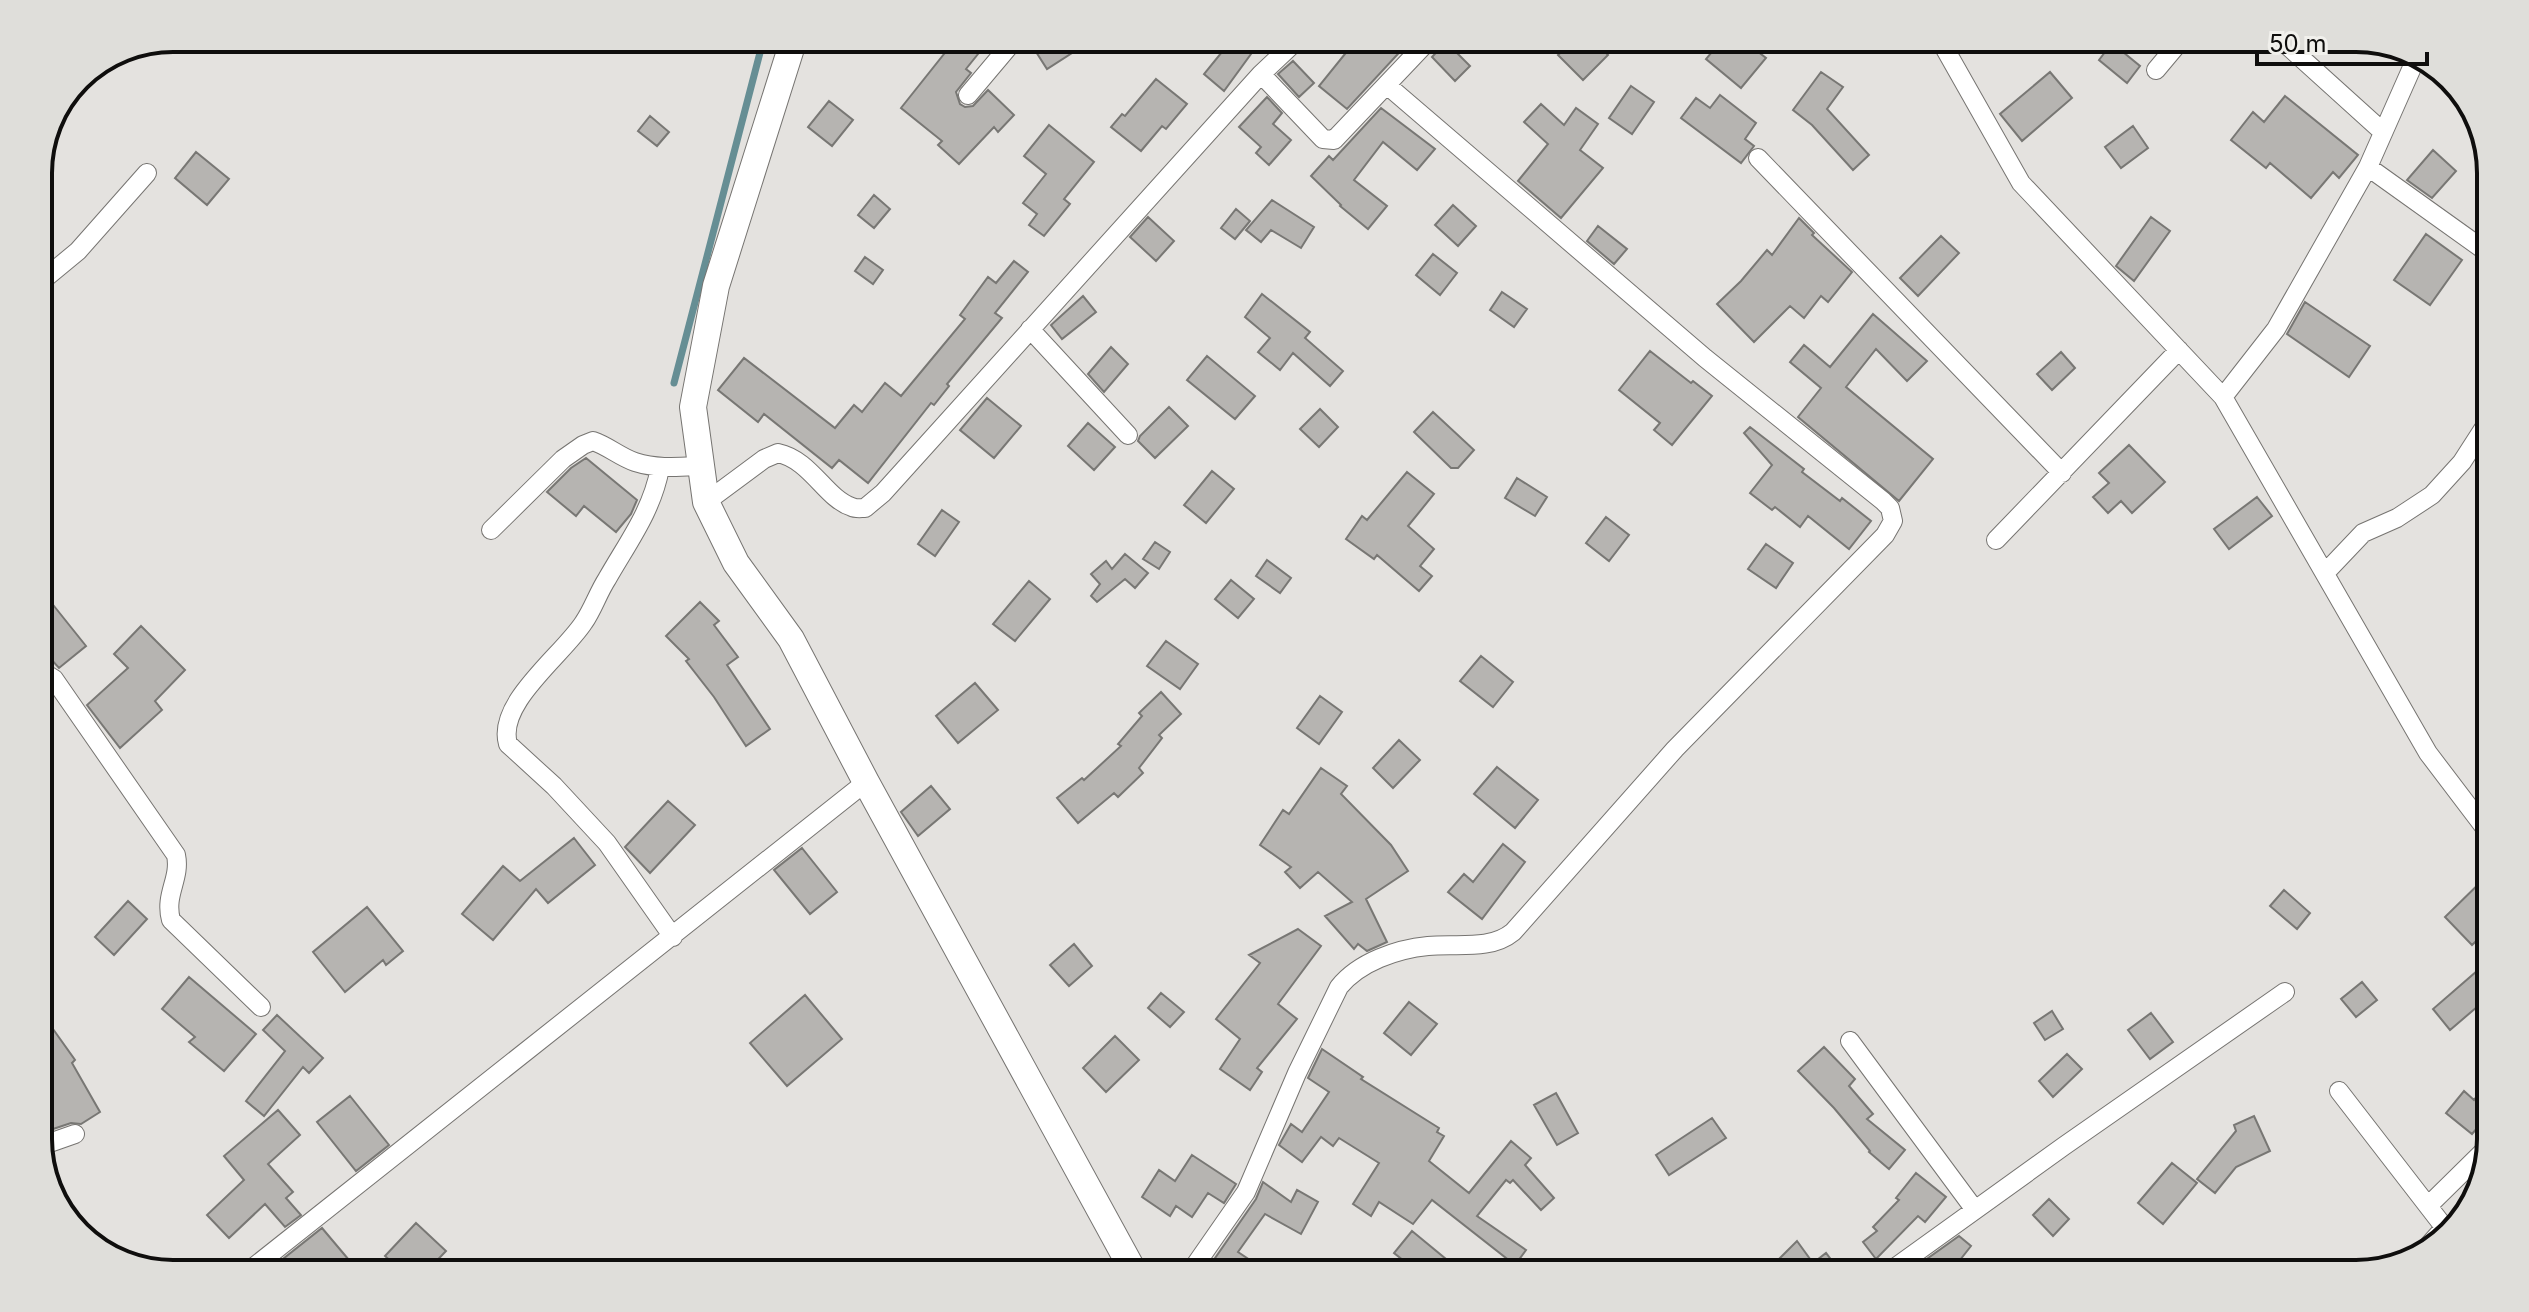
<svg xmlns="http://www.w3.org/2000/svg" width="2529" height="1312" viewBox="0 0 2529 1312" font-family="Inter,sans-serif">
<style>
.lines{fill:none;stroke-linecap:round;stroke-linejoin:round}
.stream{stroke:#668e94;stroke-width:7}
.building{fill:#b6b4b1;stroke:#787774;stroke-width:2}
.street-casing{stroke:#767471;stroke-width:20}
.secondary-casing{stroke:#767471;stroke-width:28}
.street{stroke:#fff;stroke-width:18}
.secondary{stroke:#fff;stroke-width:26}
.rim{fill:none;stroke:#0f0e0d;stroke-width:4}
</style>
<rect width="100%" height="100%" fill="#e4e2df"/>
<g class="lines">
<!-- stream -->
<path class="stream" d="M674 383 762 45"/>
</g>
<!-- building -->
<path class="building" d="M1596 41 1608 55 1583 80 1558 55 1572 42Z
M1721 41H1744L1766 58 1741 88 1706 59Z
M1366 42H1409L1347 109 1319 86 1353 44 1360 50Z
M1446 42 1470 66 1455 81 1432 57Z
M1214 43H1259L1224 91 1204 74 1222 52Z
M2112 43 2140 66 2127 83 2099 60Z
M952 44H986L966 69 971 73 956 92 960 104 965 107 973 106 988 90 1014 115 998 132 994 127 959 164 938 145 942 141 901 108Z
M1031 44H1086L1047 69Z
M1293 61 1314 83 1299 97 1278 74Z
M1821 72 1843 87 1827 109 1869 155 1853 170 1812 125 1793 110Z
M2050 72 2072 98 2022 141 2000 114Z
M1156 79 1187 104 1166 129 1162 126 1141 151 1111 127 1122 114 1125 116Z
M1631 86 1654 102 1632 134 1609 118Z
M1720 95 1756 123 1745 139 1754 146 1741 163 1681 118 1696 98 1710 108Z
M2285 96 2358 155 2339 178 2333 172 2311 198 2270 163 2266 168 2231 140 2253 112 2264 122Z
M1267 97 1282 113 1273 124 1291 140 1269 165 1256 153 1261 147 1239 127Z
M829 101 853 120 832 146 808 127Z
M1541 104 1564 125 1576 108 1598 124 1580 150 1603 168 1561 218 1518 181 1548 144 1524 122Z
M1381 108 1435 149 1417 170 1383 142 1354 180 1387 206 1368 229 1340 206 1341 205 1311 176 1329 156 1333 160Z
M650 116 669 132 657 146 638 131Z
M1049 125 1094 162 1064 199 1070 204 1044 236 1029 225 1037 214 1023 203 1046 174 1024 156Z
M2133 126 2148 148 2121 168 2105 147Z
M2433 150 2456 171 2432 198 2407 180Z
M196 152 229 179 207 205 175 178Z
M874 195 890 209 874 228 858 215Z
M1272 200 1314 227 1301 248 1271 230 1261 242 1246 230Z
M1453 205 1476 226 1458 246 1435 225Z
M1236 209 1250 221 1235 239 1221 228Z
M1148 217 1174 241 1156 261 1130 237Z
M2151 217 2170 231 2134 281 2116 266Z
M1799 218 1814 233 1812 235 1852 272 1828 302 1821 296 1804 318 1790 306 1754 342 1717 304 1741 281 1767 250 1772 255Z
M1598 226 1627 249 1614 264 1587 241Z
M2426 234 2462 260 2430 305 2394 280Z
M1941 236 1959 253 1918 296 1900 278Z
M1433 254 1457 273 1440 295 1416 275Z
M865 257 883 270 873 284 855 271Z
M1014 261 1028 272 995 313 1002 318 947 384 949 386 934 405 931 403 868 483 839 460 832 468 764 414 758 422 718 390 744 358 835 428 854 405 862 412 885 383 901 396 965 319 960 315 988 277 996 283Z
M1502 292 1527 309 1514 327 1490 310Z
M1262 294 1310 332 1305 338 1343 371 1330 386 1293 353 1280 370 1258 352 1270 338 1245 317Z
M1083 296 1096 312 1062 339 1051 325Z
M2305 302 2370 346 2349 377 2287 334Z
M1873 314 1927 361 1907 381 1876 349 1846 387 1933 459 1899 501 1798 417 1821 388 1790 362 1804 345 1830 367Z
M1111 347 1128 364 1104 392 1088 374Z
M1650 351 1691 383 1693 381 1712 396 1672 445 1654 430 1660 423 1619 390Z
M2061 352 2075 368 2052 390 2037 374Z
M1207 356 1255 396 1235 419 1187 380Z
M987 398 1021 426 994 458 960 430Z
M1169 407 1188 426 1155 458 1138 441 1140 436Z
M1320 409 1338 427 1319 447 1300 429Z
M1433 412 1474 450 1458 468H1451L1414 432Z
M1088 423 1115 447 1094 470 1068 446Z
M1750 427 1804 469 1802 472 1840 501 1842 498 1871 521 1849 549 1808 516 1800 527 1775 507 1772 510 1750 493 1772 465 1744 433Z
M2129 445 2165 482 2132 513 2121 501 2108 513 2093 497 2109 483 2099 473Z
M586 458 637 500 631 514 616 532 584 506 576 516 547 492 571 468Z
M1212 471 1234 489 1206 523 1184 505Z
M1407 472 1434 494 1408 526 1434 549 1420 566 1432 576 1419 591 1377 555 1374 559 1346 539 1362 516 1367 520Z
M1517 478 1547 497 1535 516 1505 498Z
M2257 497 2272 516 2229 549 2214 529Z
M942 510 959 522 935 556 918 544Z
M1606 517 1629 535 1609 561 1586 543Z
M1155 542 1170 552 1159 569 1143 559Z
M1766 544 1793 563 1776 588 1748 569Z
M1125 554 1148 573 1135 588 1125 579 1097 602 1091 596 1100 584 1091 574 1106 561 1112 569Z
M1267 560 1291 578 1280 593 1256 576Z
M1231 580 1254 599 1238 618 1215 599Z
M1029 581 1050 599 1015 641 993 624Z
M38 586 86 646 59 668 38 645Z
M700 602 719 621 714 625 738 657 727 665 770 729 746 746 714 697 686 661 689 659 666 636Z
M141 626 185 670 155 701 162 710 120 748 87 705 128 668 114 654Z
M1166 641 1198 664 1180 689 1147 666Z
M1481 656 1513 682 1493 707 1460 681Z
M975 683 998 710 958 743 936 716Z
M1161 692 1181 714 1159 735 1162 738 1139 768 1143 773 1118 797 1114 793 1078 823 1057 798 1082 778 1084 780 1121 746 1118 744 1142 716 1139 713Z
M1320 696 1342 712 1319 744 1297 728Z
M1399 740 1420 760 1393 788 1373 768Z
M1497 767 1538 800 1515 828 1474 794Z
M1321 768 1347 786 1341 794 1391 845 1408 871 1366 899 1387 942 1367 951 1358 944 1354 949 1325 916 1352 902 1318 872 1300 888 1285 872 1291 867 1260 845 1283 810 1289 814Z
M931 786 950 809 918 836 901 812Z
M668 801 695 825 650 873 625 847Z
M574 838 595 865 548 903 536 889 493 940 462 914 503 866 520 881Z
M1503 844 1525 862 1482 919 1448 892 1464 874 1473 882Z
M802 848 837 892 810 914 774 870Z
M2491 872V927L2472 945 2445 917Z
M2284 890 2310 913 2297 929 2270 906Z
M128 901 147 919 114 955 95 937Z
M367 907 403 951 386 965 383 960 345 992 313 952Z
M1298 929 1321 946 1278 1004 1297 1019 1257 1068 1262 1072 1250 1090 1220 1069 1240 1039 1216 1019 1260 963 1249 955Z
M1074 944 1092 966 1069 986 1050 965Z
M2477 971 2491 987V995L2450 1030 2433 1009Z
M189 977 256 1034 224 1071 189 1042 195 1037 162 1009Z
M2362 982 2377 1000 2356 1017 2341 999Z
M1161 993 1184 1012 1170 1027 1148 1008Z
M805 995 842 1039 787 1086 750 1043Z
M1409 1002 1437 1024 1411 1055 1384 1033Z
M2052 1011 2063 1029 2045 1040 2034 1023Z
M2151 1013 2173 1042 2150 1059 2128 1030Z
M277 1015 323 1058 309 1073 303 1067 264 1116 246 1101 285 1051 263 1030Z
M53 1029 75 1060 72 1063 100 1112 81 1124 71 1123 38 1134V1040Z
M1115 1036 1139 1060 1106 1092 1083 1068Z
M1824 1047 1855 1079 1849 1086 1873 1114 1867 1119 1905 1150 1889 1169 1869 1152 1870 1151 1834 1108 1798 1071Z
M1322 1049 1363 1077 1361 1079 1439 1128 1437 1132 1444 1136 1429 1161 1469 1193 1511 1141 1531 1158 1525 1165 1554 1198 1541 1210 1513 1180 1510 1183 1506 1180 1477 1216 1526 1250 1515 1265 1432 1200 1413 1224 1379 1202 1371 1216 1353 1204 1379 1163 1339 1138 1333 1146 1321 1137 1302 1162 1279 1145 1291 1124 1302 1132 1329 1092 1308 1078Z
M2067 1054 2082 1069 2053 1097 2039 1081Z
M2491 1079V1112L2472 1134 2446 1113 2464 1091 2474 1100Z
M1556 1093 1578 1133 1557 1145 1534 1105Z
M350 1096 389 1145 356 1171 317 1122Z
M278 1110 300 1135 268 1164 293 1192 286 1198 301 1215 285 1227 265 1204 229 1238 207 1215 244 1180 224 1156Z
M2254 1116 2270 1151 2236 1167 2215 1193 2197 1179 2236 1131 2234 1125Z
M1712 1118 1726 1138 1669 1175 1656 1155Z
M1192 1155 1236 1184 1224 1203 1208 1193 1192 1217 1176 1206 1170 1216 1142 1197 1159 1170 1175 1181Z
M2172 1163 2197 1183 2163 1224 2138 1203Z
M1916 1173 1946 1197 1925 1222 1918 1216 1876 1259 1863 1242 1877 1231 1873 1227 1899 1200 1896 1198Z
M1263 1182 1291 1202 1297 1190 1318 1202 1301 1234 1265 1214 1238 1252 1271 1274H1232L1222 1267 1216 1274H1204L1256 1199Z
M2049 1199 2069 1219 2053 1236 2033 1215Z
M416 1223 446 1251 424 1274H405L385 1256Z
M322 1228 354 1266 345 1274H264Z
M1412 1231 1452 1264 1444 1274H1429L1411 1260 1408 1264 1394 1253Z
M1959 1236 1971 1246 1949 1274H1911L1924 1261Z
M1797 1241 1813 1263 1826 1253 1842 1274H1764Z"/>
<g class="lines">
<!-- street casing -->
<g class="street-casing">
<path id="street" d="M2279 38 2383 132
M1940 40 2021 183 2223 397 2428 753 2491 836
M2156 70 2182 39
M1261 74 1323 139 1334 140 1427 42
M968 95 1011 44
M1758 158 2062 473
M2368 167 2491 255
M38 284 78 251 147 173
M1030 329 1128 435
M2223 397 2276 329 2368 167 2418 54
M660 468C652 511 628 542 607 579 598 593 593 609 584 622 563 655 496 703 508 744L554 786 607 843 673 937
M706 502 764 459 778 453C811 460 826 499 852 507 856 509 861 508 865 508L883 493 1261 74 1294 43
M491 530 563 459 583 445 593 441C608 446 620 457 635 462 657 469 678 467 701 466
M1996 540 2179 350
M2325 573 2363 533 2397 518 2432 495 2462 462 2491 417
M38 669 54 679 176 855C181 879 164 894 171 920L261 1007
M1850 1041 1975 1210
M2339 1091 2448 1232
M38 1147 75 1134
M2428 1206 2489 1146
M2420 1255 2445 1227
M245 1274 866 782
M1189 1274 1246 1192 1297 1073 1339 987C1359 962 1397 949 1428 946 1456 943 1490 951 1513 932L1675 749 1885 535 1893 521 1890 508 1883 501 1705 358 1388 86
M1886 1274 2064 1146 2285 992"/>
</g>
<!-- secondary casing -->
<g class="secondary-casing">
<path id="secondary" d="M792 45 716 286 693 407 706 502 736 563 791 639 866 782 1135 1274"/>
</g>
<!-- street -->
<use href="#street" class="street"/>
<!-- secondary -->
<use href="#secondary" class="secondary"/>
</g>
<!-- crop -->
<path d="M0 0H2529V1312H0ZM173 52H2356A121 121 0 0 1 2477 173V1139A121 121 0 0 1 2356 1260H173A121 121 0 0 1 52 1139V173A121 121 0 0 1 173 52Z" fill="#dfdeda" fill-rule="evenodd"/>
<path class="rim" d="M173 52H2356A121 121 0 0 1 2477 173V1139A121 121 0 0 1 2356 1260H173A121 121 0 0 1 52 1139V173A121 121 0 0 1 173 52Z"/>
<!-- scale -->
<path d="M2257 52v12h170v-12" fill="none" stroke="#0f0e0d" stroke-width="4"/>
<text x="2269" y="52" font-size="24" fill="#0f0e0d" stroke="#f1f0ec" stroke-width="6" paint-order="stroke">50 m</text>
</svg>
